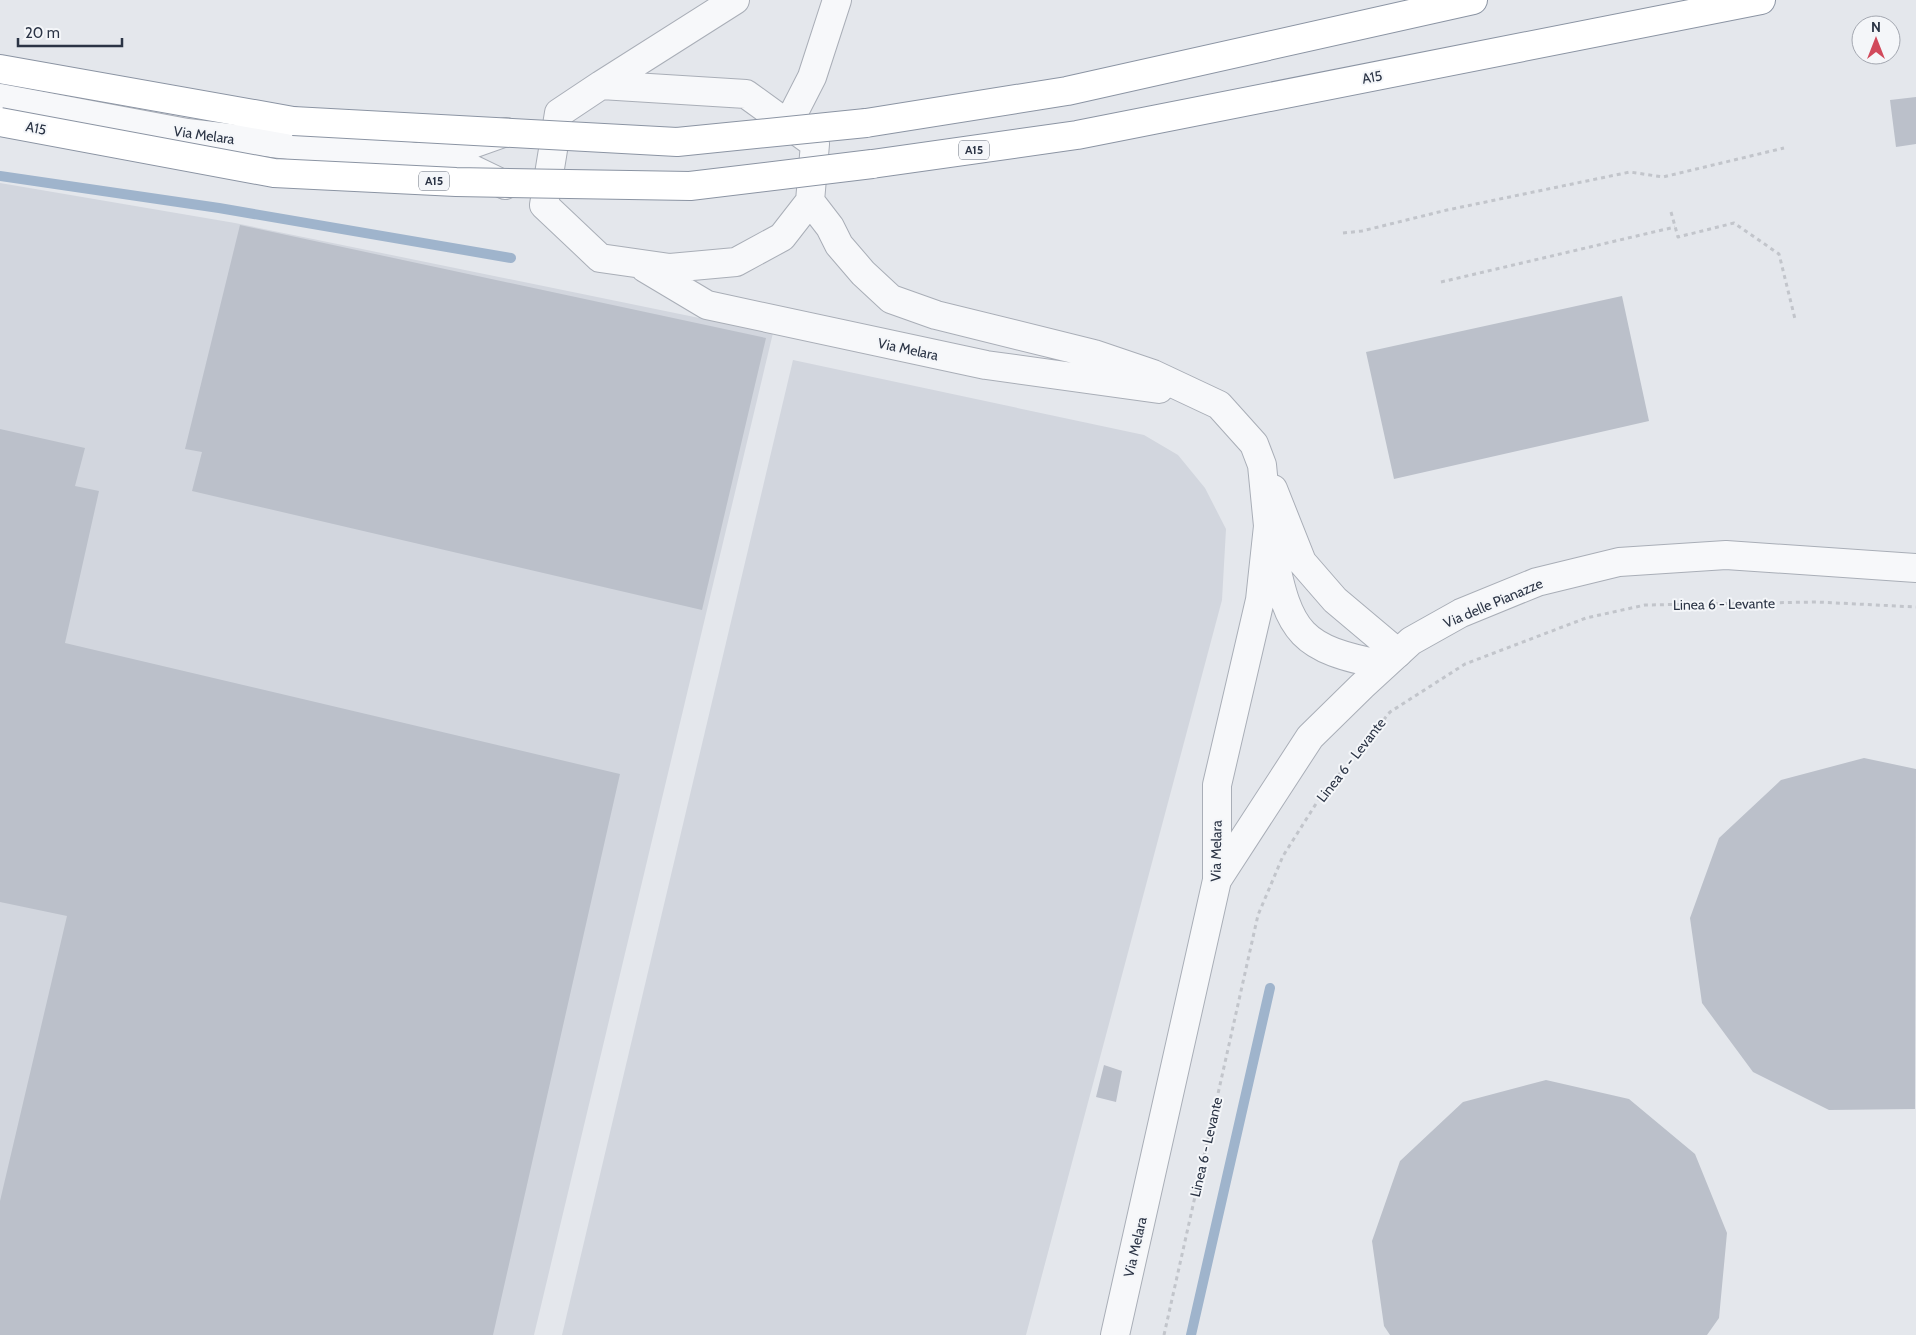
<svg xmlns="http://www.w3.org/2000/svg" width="1916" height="1335" viewBox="0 0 1916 1335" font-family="Cabin,sans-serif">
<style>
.built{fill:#d2d6de}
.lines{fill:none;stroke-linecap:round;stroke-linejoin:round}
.stream{stroke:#9fb4cc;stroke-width:10}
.building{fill:#bbc0ca}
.minor-casing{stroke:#a9aeb7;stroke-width:30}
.tertiary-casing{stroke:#a9aeb7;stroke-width:30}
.motorway-casing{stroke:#8b94a3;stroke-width:30}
.path{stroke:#c2c5cb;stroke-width:3;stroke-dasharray:4 4;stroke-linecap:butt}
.minor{stroke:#f7f8fa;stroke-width:28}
.tertiary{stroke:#f7f8fa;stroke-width:28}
.motorway{stroke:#fff;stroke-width:28}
.motorway-bridge-casing{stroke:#8b94a3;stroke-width:30;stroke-linecap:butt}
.motorway-bridge{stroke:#fff;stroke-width:28}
.labels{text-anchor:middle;stroke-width:4;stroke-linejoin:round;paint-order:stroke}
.shield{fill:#f4f6f9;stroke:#676e7b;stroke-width:1}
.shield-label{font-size:12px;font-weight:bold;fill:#2b3445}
.street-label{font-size:14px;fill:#2b3445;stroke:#f4f6f9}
</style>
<rect width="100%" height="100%" fill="#e4e7ec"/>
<!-- built -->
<path class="built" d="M0 183 235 223 773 333 534 1335H0Z
M793 360 1144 435 1178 455 1205 488 1226 529 1222 600 1026 1335H562Z"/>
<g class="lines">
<!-- stream -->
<path class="stream" d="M0 176 219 208 511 258
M1191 1335 1270 988"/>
</g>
<!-- building -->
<path class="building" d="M1916 97V144L1896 147 1890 100Z
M240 225 766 338 702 610 192 491 202 452 185 449Z
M1622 296 1649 421 1394 479 1366 352Z
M0 429 85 448 75 486 99 491 65 643 620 774 493 1335H0V1201L67 916 0 902Z
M1864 758 1916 769 1915 1109 1829 1110 1753 1072 1702 1003 1690 918 1719 838 1781 780Z
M1104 1065 1122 1071 1116 1102 1096 1097Z
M1546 1080 1629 1099 1695 1154 1727 1233 1719 1318 1707 1335H1390L1384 1326 1372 1241 1400 1161 1463 1102Z"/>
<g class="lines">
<!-- minor casing -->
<g class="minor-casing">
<path id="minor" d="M601 85 746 94 815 144 810 201 782 237 736 262 670 268 600 258 544 205 559 113Z
M601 85 735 0
M0 98 187 133 314 148 410 156 468 167 505 185
M788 124 812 77 837 0
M427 153 472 144 506 132
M810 201 830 227 839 245 863 273 891 299 936 315 1094 354 1153 374 1219 405 1254 444 1262 465 1268 526 1260 600 1217 785V880
M645 268 707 305 986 365 1159 389
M1273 489 1302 562 1335 600 1398 653
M1273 552C1289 634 1301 649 1384 665"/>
</g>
<!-- tertiary casing -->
<g class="tertiary-casing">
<path id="tertiary" d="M1115 1335 1217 880 1310 737 1362 686 1411 641 1461 613 1537 582 1619 562 1726 555 1916 568"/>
</g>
<!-- motorway casing -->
<g class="motorway-casing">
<path id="motorway" d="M0 69 293 121
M866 123 1067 91 1473 0
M872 164 1077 135 1761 0"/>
</g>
<!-- path -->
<path class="path" d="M1671 212 1678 237 1734 223 1779 254 1795 319
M1343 233 1362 231 1447 210 1630 172 1663 177 1784 148
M1441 282 1675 227
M1164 1335 1258 915 1283 856 1319 799 1390 712 1465 664 1586 618 1645 605 1817 602 1916 607"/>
<!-- minor -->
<use href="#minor" class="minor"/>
<!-- tertiary -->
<use href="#tertiary" class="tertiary"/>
<!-- motorway -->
<use href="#motorway" class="motorway"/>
<!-- motorway-bridge casing -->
<g class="motorway-bridge-casing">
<path id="motorway-bridge" d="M293 121 677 142 866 123
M0 122 274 173 456 182 690 186 872 164"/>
</g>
<!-- motorway-bridge -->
<use href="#motorway-bridge" class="motorway-bridge"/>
</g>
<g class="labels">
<!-- shield labels -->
<g class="shield">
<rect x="959" y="140.5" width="30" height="19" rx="4"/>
<rect x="419" y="171.5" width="30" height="19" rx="4"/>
</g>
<g class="shield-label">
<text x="974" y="154">A15</text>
<text x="434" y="185">A15</text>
</g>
<!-- street labels -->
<g class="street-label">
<text transform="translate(1372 77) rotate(-11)" y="5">A15</text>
<text transform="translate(36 128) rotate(11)" y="5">A15</text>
<text transform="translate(204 135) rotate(8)" y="5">Via Melara</text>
<text transform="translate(908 349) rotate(12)" y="5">Via Melara</text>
<text transform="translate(1493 603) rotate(-23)" y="5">Via delle Pianazze</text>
<text transform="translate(1724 604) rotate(-1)" y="5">Linea 6 - Levante</text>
<text transform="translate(1351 760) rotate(-52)" y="5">Linea 6 - Levante</text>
<text transform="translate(1216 851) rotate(-89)" y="5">Via Melara</text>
<text transform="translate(1206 1147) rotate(-77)" y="5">Linea 6 - Levante</text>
<text transform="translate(1135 1247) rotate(-77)" y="5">Via Melara</text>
</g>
</g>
<!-- north arrow -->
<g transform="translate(1876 40)"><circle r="24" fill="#f4f6f9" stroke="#a4a8b1"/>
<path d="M0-4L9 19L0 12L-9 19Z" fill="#d1495b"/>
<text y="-8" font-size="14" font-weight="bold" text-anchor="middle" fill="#2b3445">N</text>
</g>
<!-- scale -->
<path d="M18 38v8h104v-8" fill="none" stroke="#2b3445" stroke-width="2.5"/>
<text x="25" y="38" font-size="15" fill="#2b3445" stroke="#f4f6f9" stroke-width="4" paint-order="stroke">20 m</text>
</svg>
